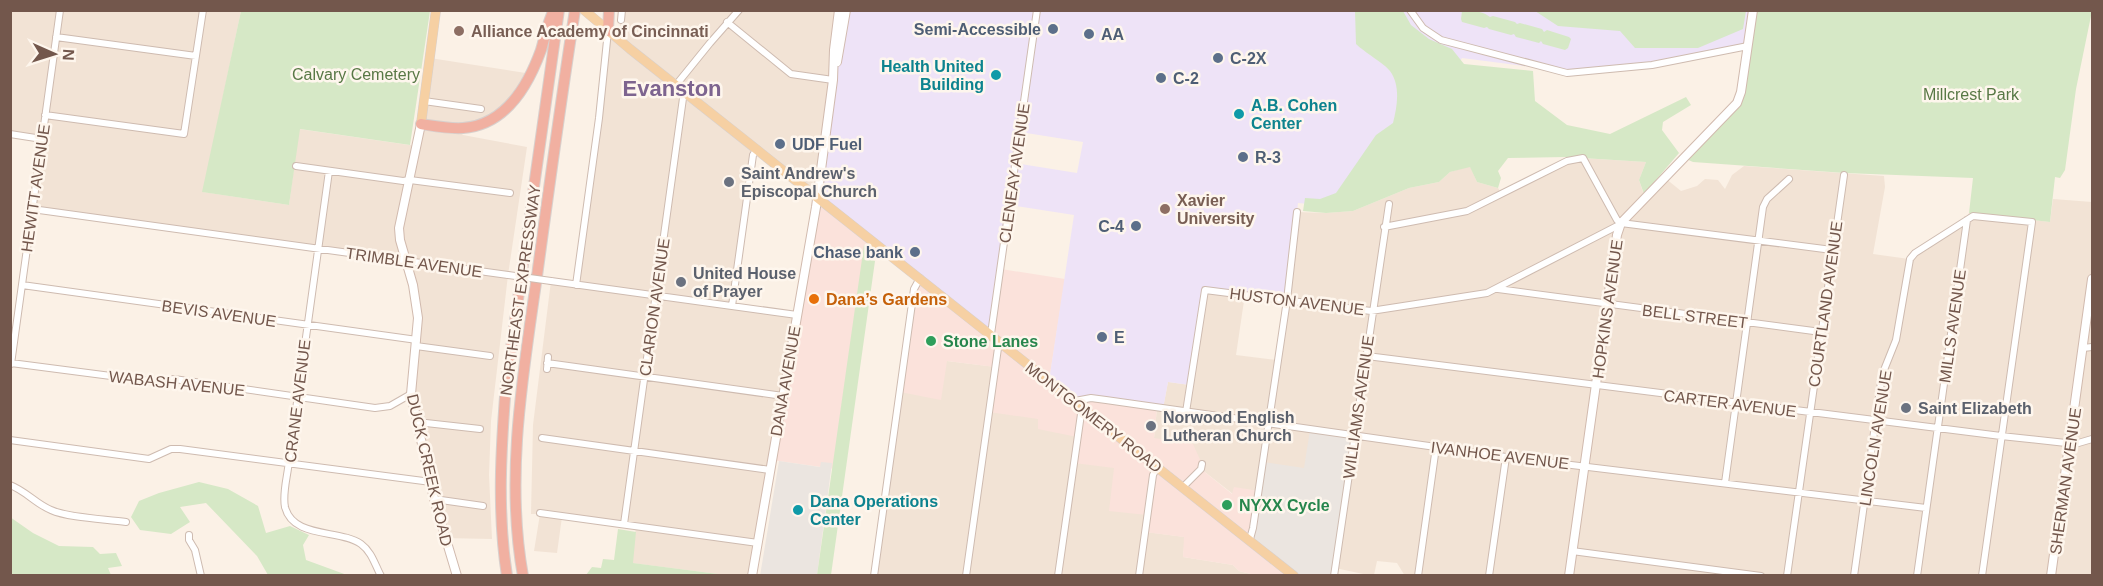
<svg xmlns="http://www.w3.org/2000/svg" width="2103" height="586" viewBox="0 0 2103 586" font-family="Helvetica,sans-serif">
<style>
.residential{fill:#f2e3d5}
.commercial{fill:#fbe2db}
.industrial{fill:#ebe5e0}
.education{fill:#eee3f7;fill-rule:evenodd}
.green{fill:#d6e8c6}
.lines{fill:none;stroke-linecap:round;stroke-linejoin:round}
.street-casing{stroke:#cebbb0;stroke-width:8}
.secondary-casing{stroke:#d1baae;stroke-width:10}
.primary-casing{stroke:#d8d0cd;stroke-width:10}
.highway-casing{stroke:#d8d0cd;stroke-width:12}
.street{stroke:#fff;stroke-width:6}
.secondary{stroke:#fff;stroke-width:8}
.primary{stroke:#f6d0a3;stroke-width:9}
.highway{stroke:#f1b0a1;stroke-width:10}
.street-bridge-casing{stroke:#cebbb0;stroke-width:8;stroke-linecap:butt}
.street-bridge{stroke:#fff;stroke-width:6}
.service-dot{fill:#5c6f8a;stroke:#fef6ed;stroke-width:2}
.education-dot{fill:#8d6e63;stroke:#fef6ed;stroke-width:2}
.culture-dot{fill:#0f9aa8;stroke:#fef6ed;stroke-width:2}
.worship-dot{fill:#6b7280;stroke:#fef6ed;stroke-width:2}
.food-dot{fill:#e8710a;stroke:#fef6ed;stroke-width:2}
.leisure-dot{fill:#2e9e5b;stroke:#fef6ed;stroke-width:2}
.labels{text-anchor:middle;stroke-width:5;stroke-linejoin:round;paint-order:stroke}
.service-label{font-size:16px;font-weight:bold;fill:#4e5e75;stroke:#fef6ed;text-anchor:start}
.education-label{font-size:16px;font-weight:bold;fill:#785e54;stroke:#fef6ed;text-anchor:start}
.culture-label{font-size:16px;font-weight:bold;fill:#0d838f;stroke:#fef6ed;text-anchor:start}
.park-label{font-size:16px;fill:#587845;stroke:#fef6ed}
.worship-label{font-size:16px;font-weight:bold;fill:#5b616d;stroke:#fef6ed;text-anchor:start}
.street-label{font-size:16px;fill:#73574c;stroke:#fef6ed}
.food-label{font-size:16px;font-weight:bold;fill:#c56008;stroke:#fef6ed;text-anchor:start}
.leisure-label{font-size:16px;font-weight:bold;fill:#27864d;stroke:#fef6ed;text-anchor:start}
.district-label{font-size:22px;font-weight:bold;fill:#7d648f;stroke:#fef6ed}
</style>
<rect width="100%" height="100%" fill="#fbf1e6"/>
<!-- residential -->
<path class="residential" d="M10 11H241L203 192 289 205 299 129 416 146 430 58 532 74 508 107 457 129 463 135 527 147 508 275 491 421 489 475 492 539 444 538 411 394 417 340 407 262 32 209 42 139 11 134Z
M622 11H839L817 197 757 150 732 306 797 315 752 575H726L632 563 636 526 562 517 557 553 534 551 540 514H531L533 425 551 281 575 285 608 31 618 39Z
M1581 158 1646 162 1639 180 1645 198 1665 178 1681 191 1697 186 1705 179 1718 180 1725 189 1732 175 1744 166 1884 176 1885 187 1873 254 1909 259 1964 222 1969 213 2050 222 2053 199 2092 202V575L1405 576 1397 563 1377 561 1374 575H1368L1335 568 1304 469 1259 491 1234 488 1233 494 1201 469 1154 438 1157 408H1163L1168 382 1190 385 1205 290 1245 294 1236 355 1277 360 1297 212 1326 213 1353 211 1409 188 1439 182 1450 172 1470 166 1477 182 1498 188 1502 194 1567 161Z
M947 361 996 367 1038 419 1077 437 1114 468 1148 515 1146 532 1185 537 1183 557 1233 565 1239 571 1255 575 874 576 900 392Z"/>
<!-- commercial -->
<path class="commercial" d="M817 197 870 239 835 469 772 460Z
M1001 269 1065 279 1049 381 1083 398 1157 408 1154 438 1193 444 1202 464 1201 469 1232 494 1234 487 1259 491 1293 575H1255L1239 571 1233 565 1183 557 1184 537 1145 532 1147 515 1109 511 1114 468 1074 463 1077 437 1038 429V419L989 412 995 367 947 361 941 400 900 392 915 285Z"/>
<!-- industrial -->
<path class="industrial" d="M1310 430 1354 436 1334 575H1294L1250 539 1263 462 1304 468Z
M779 461 820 467 821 462 832 463 817 575 760 576Z"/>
<!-- education -->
<path class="education" d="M846 11H1753L1748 46 1702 56 1591 71 1554 70 1462 58 1379 192 1320 205 1298 203 1287 300 1206 290 1190 385 1168 382 1163 409 1106 400 1075 401 1049 381 1074 215 1009 205 991 334 817 197ZM1020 132 1083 142 1077 173 1015 163Z"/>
<!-- green -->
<path class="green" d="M241 11H430L410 145 300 129 289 205 202 192Z
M1355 11H1403L1411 25 1429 39 1452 49 1464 64 1533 71 1535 101 1567 125 1610 134 1686 97 1691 105 1663 122 1662 130 1679 153 1644 194 1639 180 1646 162 1566 157 1508 158 1498 171 1501 178 1498 188 1477 182 1470 167 1450 172 1439 182 1409 188 1353 211 1326 213 1303 211 1305 198 1320 199 1336 193 1376 135 1393 123C1397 107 1401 86 1390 71 1385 64 1364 52 1356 44Z
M1462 11C1472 10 1483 11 1490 17L1493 16 1515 22 1517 24 1520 23 1542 29 1544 32 1547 30 1569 37 1571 39 1568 48 1565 50 1543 44 1541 41 1539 43 1516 37 1514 34 1511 35 1489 29 1487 27 1484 28 1462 22 1461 19Z
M1535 11H1746L1743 29 1698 48H1635L1620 31 1558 26Z
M1753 11H2092L2076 89 2065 170 2060 178 2055 177 2050 222 1969 213 1973 178 1845 173 1693 162 1684 158 1737 103Z
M864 245 873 252 871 260 875 261 831 575H817Z
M199 482 228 489 258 506 266 533 290 526 309 535 303 545 306 560 347 575H268L257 556 206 503 180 507 190 522 171 534 140 530 131 517 139 501 159 493Z
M10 517 33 533 59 546 93 547 100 554 116 553 122 566 108 568 111 575H11Z
M618 529 636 532 633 563 726 575H586L592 567 601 568 603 559 614 560Z"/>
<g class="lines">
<!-- street casing -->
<g class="street-casing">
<path id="street" d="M1410 10 1423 28 1441 40 1567 73 1652 65 1748 46
M621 20 622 10
M727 22 791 74 833 80
M56 37 196 56
M676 85 710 43 739 10
M424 101 481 109
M45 115 184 134 203 10
M10 134 42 139
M296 166 403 181 410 180 510 193
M329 171 289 460C288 475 282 493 285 507 293 539 340 529 361 544 372 552 375 565 381 576
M32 209 508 275
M1384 227 1467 211 1567 161 1583 158 1617 220 1621 223 1832 250
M551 281 797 315
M22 285 417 340
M576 285 599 118 608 31
M1498 289 1821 332
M732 306 753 155 757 149
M991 334 1037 10
M416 346 490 356
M2083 348 2092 347
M1367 356 2001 436 2075 444 2092 439
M11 363 157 382 174 379 375 408 390 406 411 394
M547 363 783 396
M11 364 60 10
M547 369 548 357
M1075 401 1091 398 1106 400 1506 457 1926 508
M1186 412 1205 290 1371 311 1487 293 1619 225
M417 422 480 429
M542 438 770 470
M10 440 149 459 171 449H180L431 482
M1725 483 1763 207 1767 199 1789 179
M10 485C26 491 36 504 51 510 69 518 105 519 126 522
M1183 487 1201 469 1202 464
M434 499 483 506
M540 513 758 543
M624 524 684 91
M189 535V540L195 550 201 576
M1250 539 1253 528 1287 300 1297 212
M1572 551 1761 576
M874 576 914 289 920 278
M966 576 999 341
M1058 576 1082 407
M1139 576 1153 475 1157 467
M1334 576 1389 204
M1418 576 1436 447
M1489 576 1506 457
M1787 576 1844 175
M1854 576 1882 375 1896 340 1910 259 1915 253 1973 216 2032 222 1982 576
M1917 576 1967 220"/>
</g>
<!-- secondary casing -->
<g class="secondary-casing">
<path id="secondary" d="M837 62 846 10
M421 124 399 228 400 240 413 285 418 318 411 394 434 499 457 576
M752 576 816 207 833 80 834 50 839 10
M1569 576 1617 235 1621 223 1737 103 1741 92 1753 10
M2051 576 2092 279"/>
</g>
<!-- primary casing -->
<g class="primary-casing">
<path id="primary" d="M584 10 630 49 1294 576
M421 124 436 10"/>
</g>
<!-- highway casing -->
<g class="highway-casing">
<path id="highway" d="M608 31 609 10
M421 124C434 126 449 129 463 128 505 125 528 86 541 50 545 37 547 23 554 10
M507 576C497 512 501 448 506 384L559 10
M523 576C505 477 523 374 537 276 549 188 561 99 575 10"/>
</g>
<!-- street -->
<use href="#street" class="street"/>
<!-- secondary -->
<use href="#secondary" class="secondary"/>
<!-- primary -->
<use href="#primary" class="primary"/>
<!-- highway -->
<use href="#highway" class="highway"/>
<!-- street-bridge casing -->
<g class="street-bridge-casing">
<path id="street-bridge" d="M508 275 551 281"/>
</g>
<!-- street-bridge -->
<use href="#street-bridge" class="street-bridge"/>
</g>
<!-- markers -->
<g class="service-dot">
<circle cx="1053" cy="29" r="6"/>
<circle cx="1089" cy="34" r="6"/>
<circle cx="1218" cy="58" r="6"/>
<circle cx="1161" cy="78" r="6"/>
<circle cx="780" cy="144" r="6"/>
<circle cx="1243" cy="157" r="6"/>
<circle cx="1136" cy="226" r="6"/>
<circle cx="915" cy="252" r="6"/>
<circle cx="1102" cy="337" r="6"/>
</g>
<g class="education-dot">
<circle cx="459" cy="31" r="6"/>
<circle cx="1165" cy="209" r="6"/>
</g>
<g class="culture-dot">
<circle cx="996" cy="75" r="6"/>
<circle cx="1239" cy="114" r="6"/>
<circle cx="798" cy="510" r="6"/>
</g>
<g class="worship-dot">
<circle cx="729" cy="182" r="6"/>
<circle cx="681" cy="282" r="6"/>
<circle cx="1906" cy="408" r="6"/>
<circle cx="1151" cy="426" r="6"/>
</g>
<circle class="food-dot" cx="814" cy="299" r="6"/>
<g class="leisure-dot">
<circle cx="931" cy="341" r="6"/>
<circle cx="1227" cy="505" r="6"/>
</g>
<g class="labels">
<!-- service labels -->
<g class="service-label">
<text x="1041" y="35" text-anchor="end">Semi-Accessible</text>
<text x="1101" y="40">AA</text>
<text x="1230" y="64">C-2X</text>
<text x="1173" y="84">C-2</text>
<text x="792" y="150">UDF Fuel</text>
<text x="1255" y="163">R-3</text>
<text x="1124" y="232" text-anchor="end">C-4</text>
<text x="903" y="258" text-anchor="end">Chase bank</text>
<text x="1114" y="343">E</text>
</g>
<!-- education labels -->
<g class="education-label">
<text x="471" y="37">Alliance Academy of Cincinnati</text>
<text x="1177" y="206">Xavier<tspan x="1177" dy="18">University</tspan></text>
</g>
<!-- culture labels -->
<g class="culture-label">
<text x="984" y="72" text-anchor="end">Health United<tspan x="984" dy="18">Building</tspan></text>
<text x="1251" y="111">A.B. Cohen<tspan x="1251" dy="18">Center</tspan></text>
<text x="810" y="507">Dana Operations<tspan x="810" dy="18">Center</tspan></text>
</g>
<!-- park labels -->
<g class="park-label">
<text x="356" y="80">Calvary Cemetery</text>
<text x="1971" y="100">Millcrest Park</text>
</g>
<!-- worship labels -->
<g class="worship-label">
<text x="741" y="179">Saint Andrew's<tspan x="741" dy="18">Episcopal Church</tspan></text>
<text x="693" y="279">United House<tspan x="693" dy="18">of Prayer</tspan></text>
<text x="1918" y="414">Saint Elizabeth</text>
<text x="1163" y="423">Norwood English<tspan x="1163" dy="18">Lutheran Church</tspan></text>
</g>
<!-- street labels -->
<g class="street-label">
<text transform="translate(1014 173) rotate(-82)" y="6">CLENEAY AVENUE</text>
<text transform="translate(35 188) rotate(-82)" y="6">HEWITT AVENUE</text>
<text transform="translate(414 262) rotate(8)" y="6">TRIMBLE AVENUE</text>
<text transform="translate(520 290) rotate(-82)" y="6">NORTHEAST EXPRESSWAY</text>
<text transform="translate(1297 301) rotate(7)" y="6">HUSTON AVENUE</text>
<text transform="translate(1825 304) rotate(-82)" y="6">COURTLAND AVENUE</text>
<text transform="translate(654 307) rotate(-82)" y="6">CLARION AVENUE</text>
<text transform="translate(1607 309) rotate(-82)" y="6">HOPKINS AVENUE</text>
<text transform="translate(219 313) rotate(8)" y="6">BEVIS AVENUE</text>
<text transform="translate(1695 316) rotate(7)" y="6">BELL STREET</text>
<text transform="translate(1952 326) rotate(-82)" y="6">MILLS AVENUE</text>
<text transform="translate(785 381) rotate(-80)" y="6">DANA AVENUE</text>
<text transform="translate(177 383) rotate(6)" y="6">WABASH AVENUE</text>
<text transform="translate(297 401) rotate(-83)" y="6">CRANE AVENUE</text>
<text transform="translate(1730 403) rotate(7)" y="6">CARTER AVENUE</text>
<text transform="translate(1358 407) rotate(-82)" y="6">WILLIAMS AVENUE</text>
<text transform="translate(1094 417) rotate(38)" y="6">MONTGOMERY ROAD</text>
<text transform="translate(1875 438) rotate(-81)" y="6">LINCOLN AVENUE</text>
<text transform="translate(1500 455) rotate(7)" y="6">IVANHOE AVENUE</text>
<text transform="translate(430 470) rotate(77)" y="6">DUCK CREEK ROAD</text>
<text transform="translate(2065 481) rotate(-82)" y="6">SHERMAN AVENUE</text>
</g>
<!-- food labels -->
<g class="food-label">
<text x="826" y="305">Dana’s Gardens</text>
</g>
<!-- leisure labels -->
<g class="leisure-label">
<text x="943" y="347">Stone Lanes</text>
<text x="1239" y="511">NYXX Cycle</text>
</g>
<!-- district labels -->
<g class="district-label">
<text x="672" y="96">Evanston</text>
</g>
</g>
<!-- border -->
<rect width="2103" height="586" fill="none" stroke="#73574c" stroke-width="24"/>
<!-- north arrow -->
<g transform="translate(54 54) rotate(93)" stroke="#fef6ed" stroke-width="4.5" paint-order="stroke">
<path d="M0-4.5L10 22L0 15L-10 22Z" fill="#73574c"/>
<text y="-9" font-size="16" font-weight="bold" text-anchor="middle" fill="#73574c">N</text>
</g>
</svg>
